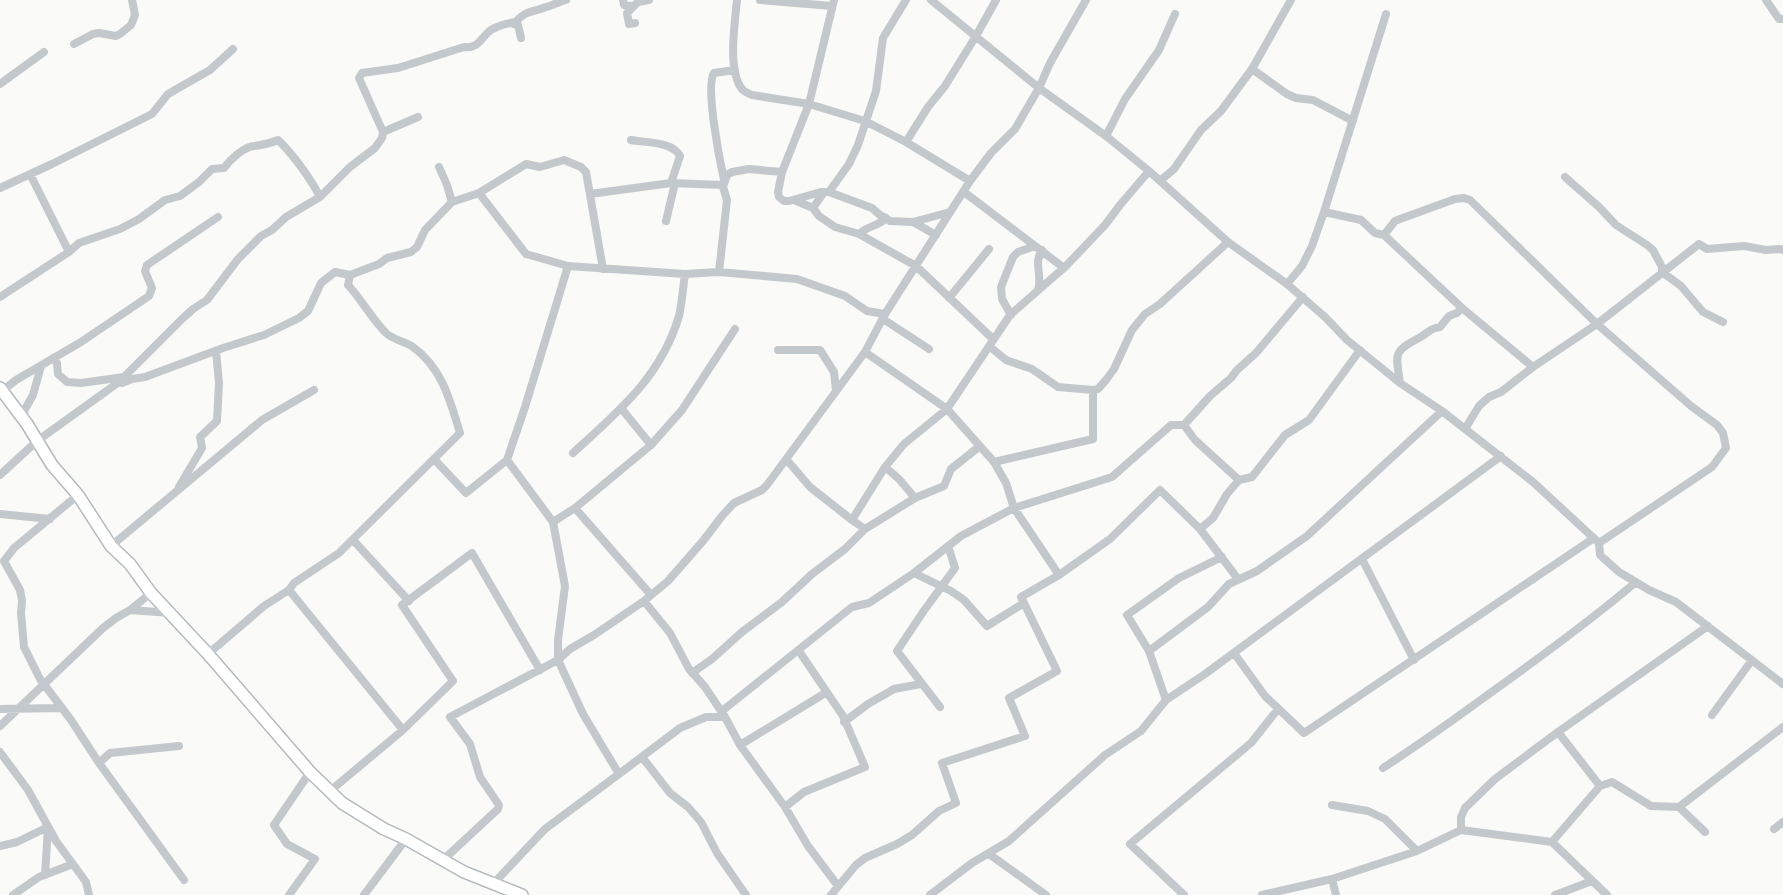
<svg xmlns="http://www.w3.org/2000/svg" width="1783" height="895" viewBox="0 0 1783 895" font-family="'Open Sans',sans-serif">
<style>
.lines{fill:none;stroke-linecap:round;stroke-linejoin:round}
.secondary-casing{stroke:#b3babf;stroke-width:14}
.street{stroke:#c3c8cc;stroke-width:8}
.secondary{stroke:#fff;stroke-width:11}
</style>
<rect width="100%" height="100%" fill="#fafaf8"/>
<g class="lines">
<!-- secondary casing -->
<g class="secondary-casing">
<path id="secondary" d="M0 388 27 424 52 465 78 495 111 546 130 564 151 593 208 654 310 772 342 803 384 829 406 839 464 872 522 895"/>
</g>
<!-- street -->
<path class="street" d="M623 0 624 5 633 6
M737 0C735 22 727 70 742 89 744 92 748 93 752 95L809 104 865 121 906 142 970 181
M760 0 832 6
M834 0 809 104 782 172 778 192 779 197 784 201H789L821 192H829L872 208 880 215 890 221 913 222 950 212
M931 0 1039 88 1106 136 1149 171 1228 242 1287 284 1325 317 1347 340 1400 383 1442 411 1533 482 1599 543 1600 555 1619 572 1649 590 1676 602 1783 684
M1766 0 1779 19H1783
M635 23 629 24 627 13 638 2 649 0
M521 38 518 25 514 24C525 10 531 13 546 7 553 5 559 2 566 0
M74 44 93 34 99 33 116 36 120 34 131 25 135 15 132 0
M1252 69 1287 94 1296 98 1313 100 1353 121
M0 84 44 52
M383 132 418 117
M1106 136 1125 99 1159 50 1175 14
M631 140C646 143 672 141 680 156L671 183
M906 142 928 107 945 86 976 36 996 0
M439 167 447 185 452 202
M30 174 69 252
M1565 177 1599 207 1616 225 1647 245 1653 250 1662 267V272L1681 286 1703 312 1723 322
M724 180C720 162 705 86 714 73L735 70
M1160 181 1174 169 1201 130 1221 111 1252 69 1291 0
M0 188 52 164 152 114 168 94 210 70 233 49
M829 192 849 164 858 145 876 91 883 38 906 0
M964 192 1064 268
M479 193 526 164 540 167 564 160 581 167 586 172 603 269
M590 194 671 183 723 185
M794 200 813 208 819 216 835 227 859 234
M813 208 824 192
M1324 212 1361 220 1375 233 1384 235 1462 308 1457 313 1449 316 1440 327C1430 328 1428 333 1419 338 1392 352 1396 354 1400 383
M886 218C879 226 867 226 859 234L916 266 993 339
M666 221 675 183
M913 222 936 235
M1384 235 1395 221 1400 219 1455 199 1464 198 1470 200 1597 324 1699 244 1707 249 1744 246 1766 250 1780 249 1783 250
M568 266 525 407 507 460 553 522 575 508 651 445 621 408
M719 272 727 200 723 187 727 175 732 172 749 169 782 172
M1287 284 1302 266 1312 246 1324 212 1386 14
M1038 290C1043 276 1033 263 1042 250
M0 297 69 252 79 243 120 229 139 219 165 200 180 196 199 182 212 169 224 168C230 160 243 147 254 146 262 145 269 144 278 140 292 153 311 179 320 197
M949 298 989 249
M1462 308 1533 367 1501 392 1489 397 1479 406 1465 429
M1011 315 1002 299 1001 287 1013 257 1018 252 1035 246
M883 319 929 349
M989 346 1006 360 1032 369 1058 387 1093 390 1098 389 1106 380 1114 369 1132 330 1145 314 1160 304 1228 242
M778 350H820L834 372 836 390
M865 352 947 409 994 462 1006 483 1014 508 1059 575
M53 358 57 363 58 374 67 382 81 383 124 377
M1533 367 1597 324 1691 406 1717 425 1723 433 1726 448 1712 467 1599 543
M119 382 182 319 193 309 207 300 238 259 261 236 272 230 286 217 320 197 350 167 375 148 382 138 383 132 359 78 362 73 398 68 464 47C479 49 481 37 491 30 498 25 507 24 515 22
M2 391 16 380 81 342 149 296 152 288 145 271 147 265 218 217
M26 420 24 411 33 395 41 366
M1184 425 1195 440 1239 480
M651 445 682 410 735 329
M573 453C618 412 661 377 679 316 682 303 683 288 685 274
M434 459 466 493 507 460
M787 460 810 487 852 520
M994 462 1093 439V390
M0 475 37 441 119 382 122 383 132 379 145 377 223 348 264 335 299 318 308 311 321 283 335 272 350 275 379 264 387 258 411 252 417 247 425 230 452 202 479 193 526 254 568 266 685 274 719 272 797 279 845 296 867 311 885 314
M179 487 202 448 200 437 217 421 219 383 216 351
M78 495 14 548 4 561 20 590 22 601 21 613 24 647 40 679 71 720 99 763 184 880
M915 498 944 486 951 469 980 446
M575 508 651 595
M0 514 50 519
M865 529 852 520 885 467 904 444 947 409 1010 315 1066 266 1105 225 1120 205 1149 171
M1200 529 1213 518 1227 494 1239 480 1252 477 1285 435 1309 420 1360 350
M353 540 409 601
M111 546 262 420 314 390
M1222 557 1179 578 1127 615 1149 651 1208 607 1229 584 1257 571 1307 536 1442 411
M1362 559 1414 660
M914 573 951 591 964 600 987 626 1024 603 1021 597 1059 575 1110 539 1160 490 1200 529 1238 579
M289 590 403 730
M644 601 670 633 689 669 705 687 725 717 740 745 785 807 808 846 838 886
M130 610 171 613
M1149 651 1166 700
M1234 653 1265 696 1304 733 1594 538
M208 654 264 606 289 590 294 583 339 553 460 433C450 400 442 368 413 347 405 341 393 340 386 333 371 318 362 300 348 285L350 275
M692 673 712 659 742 632 782 602 812 574 845 549 865 529 915 498 899 479 885 467
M940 707 897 651 923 612 955 568 948 546
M0 709 62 708
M722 711 852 607 869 603 914 573 961 536 1014 508 1112 477 1171 425H1184L1210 396 1231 378 1237 370 1256 353 1303 297
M1712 715 1752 660
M844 722 868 704 894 689 921 684
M0 726 103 628 116 618 130 610 151 593
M740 745 827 692
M0 752 28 790 56 841 86 882 89 895
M642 757 670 793 688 807 701 822 717 853 746 895
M99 763 110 753 179 746
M1383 768C1420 744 1456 718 1493 691 1542 656 1590 621 1636 582
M619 774 680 728 706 717H725
M1600 786 1612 782 1651 806 1679 807
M330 791 403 730 453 681 402 605 472 553 540 670
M1332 805 1368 811 1385 819 1417 851
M785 807 804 792 865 767 843 716 799 651
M1774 829 1783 822
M1461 830 1552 842 1607 895
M1705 832 1679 807 1783 727
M1552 842 1600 786 1558 732
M0 846 17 842 48 827
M989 854 1046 895
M443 860 498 809 499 805 480 777 470 744 450 717 558 660 570 649 594 635 644 601 668 581 703 541 722 516 734 503 762 490 767 485 865 352 885 314 970 181 991 153 1015 129 1039 88 1050 63 1086 0
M45 875 48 827
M1332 879 1417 851 1461 830V817L1465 808 1495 779 1558 732 1708 626
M494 883 545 829 619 774 583 714 558 660V640L565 586 553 522
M13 895 39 877 73 864
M289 895 315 859 287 844 274 825 310 772
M364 895 406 839
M831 895 856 865 865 858 897 844 912 835 939 811 956 803 942 763 1025 736 1009 698 1057 671 1024 603
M930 895 972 863 1009 841 1105 755 1141 731 1166 700 1205 674 1501 456
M1184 895 1130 844 1251 743 1278 709
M1262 895 1332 879 1336 895
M1555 895 1592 881"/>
<!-- secondary -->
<use href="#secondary" class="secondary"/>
</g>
</svg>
